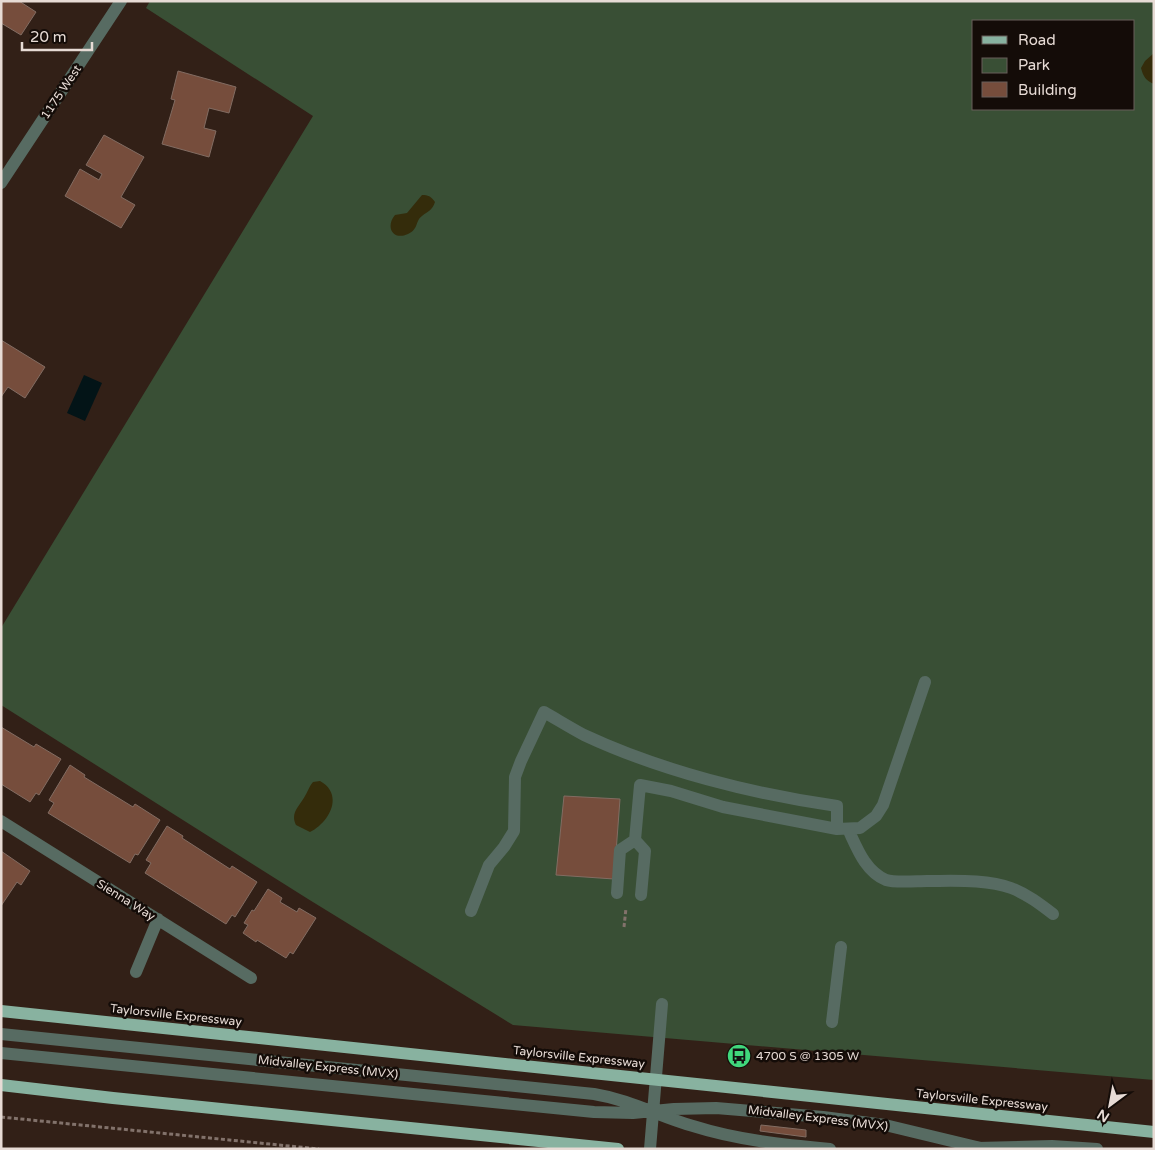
<svg xmlns="http://www.w3.org/2000/svg" width="1155" height="1150" viewBox="0 0 1155 1150" font-family="'Varela Round',sans-serif">
<style>
.green{fill:#394f35;fill-rule:evenodd}
.sand{fill:#342c0b}
.water{fill:#031417}
.building{fill:#764d3c;stroke:#826c62}
.lines{fill:none;stroke-linecap:round;stroke-linejoin:round}
.path{stroke:#82726b;stroke-width:3;stroke-dasharray:4 2.5;stroke-linecap:butt}
.minor{stroke:#576b62;stroke-width:12}
.major{stroke:#88b2a0;stroke-width:12}
.labels{text-anchor:middle;stroke-width:5;stroke-linejoin:round;paint-order:stroke}
.street-label{font-size:12px;fill:#e7dbd5;stroke:#140c08}
.poi-label{font-size:12px;fill:#e7dbd5;stroke:#140c08;text-anchor:start}
</style>
<rect width="100%" height="100%" fill="#322017"/>
<!-- green -->
<path class="green" d="M150 1H1154V1080L513 1025 308 899 1 705V628L313 116 146 8ZM974 21H1134V109H974Z"/>
<!-- sand -->
<path class="sand" d="M1154 53V84C1146 81 1143 76 1141 68L1145 61Z
M422 195C428 195 431 196 435 202 432 211 428 211 422 216 415 221 419 229 408 234 393 241 385 227 395 215L407 213Z
M320 781C344 794 330 822 310 832L296 825C290 813 299 807 305 796 308 791 309 787 313 782Z"/>
<!-- water -->
<path class="water" d="M84 375 102 383 85 421 67 413Z"/>
<!-- building -->
<path class="building" d="M1 1H19L36 12 21 35 1 23Z
M178 71 236 87 229 113 209 108 204 128 216 131 209 157 162 144 175 100 171 99Z
M104 135 144 157 121 197 135 205 121 228 65 196 80 169 99 180 102 174 86 165Z
M1 340 45 367 25 398 8 387 1 397Z
M1 727 34 747 36 744 61 759 39 795 36 793 30 802 1 784Z
M70 765 85 775 84 777 133 807 135 804 160 820 138 855 135 854 130 863 48 813 54 803 49 800Z
M564 796 620 799 614 879 556 875Z
M167 826 183 836 182 838 230 869 232 866 257 882 235 917 232 915 226 924 145 873 151 863 146 860Z
M1 851 30 871 21 885 17 882 1 906Z
M268 889 282 898 280 902 297 912 299 908 316 918 293 954 290 952 286 958 257 940 256 942 243 933 248 925 244 923 252 910 254 911Z
M761 1125 806 1130V1137L760 1131Z"/>
<g class="lines">
<!-- path -->
<path class="path" d="M624 927 626 908
M1 1117 319 1149"/>
<!-- minor -->
<path class="minor" d="M1 183 121 1
M1 821 251 978
M848 829C857 848 865 871 886 880 895 883 917 881 927 881 953 881 987 879 1011 888 1027 894 1040 904 1053 914
M617 893 620 850 635 840
M641 895 645 851 635 840 640 785 671 791 723 807 837 829 860 828 876 816 883 805 925 682
M471 911 489 865 504 847 514 831 515 777 521 761 544 712C558 720 571 728 584 735 661 771 753 794 837 806V829
M136 972 158 919
M832 1022 841 947
M1 1034 594 1094C631 1100 658 1116 693 1126 737 1140 785 1145 830 1149
M1 1053 594 1112 633 1113 674 1109 716 1108 823 1117 885 1125 985 1149
M977 1148 1052 1146 1097 1149
M650 1149 662 1004"/>
<!-- major -->
<path class="major" d="M1 1011 1154 1132
M1 1085 113 1098 618 1149"/>
</g>
<!-- icons -->
<defs>
<g id="bus-disc" transform="scale(1.25)"><circle r="9.5" fill="#40d77c" stroke="#140c08"/><path d="M-5-6H5V4H4V6H2V4H-2V6H-4V4H-5ZM-3.5-4V0h7V-4ZM-3.5 1.2v1.5H-2V1.2ZM2 1.2v1.5H3.5V1.2Z" fill="#111"/></g>
</defs>
<g fill-rule="evenodd">
<use href="#bus-disc" x="739" y="1056"/>
</g>
<g class="labels">
<!-- street labels -->
<g class="street-label">
<text transform="translate(61 92) rotate(-56)" y="4">1175 West</text>
<text transform="translate(126 900) rotate(32)" y="4">Sienna Way</text>
<text transform="translate(176 1015) rotate(6)" y="4">Taylorsville Expressway</text>
<text transform="translate(579 1057) rotate(6)" y="4">Taylorsville Expressway</text>
<text transform="translate(328 1067) rotate(6)" y="4">Midvalley Express (MVX)</text>
<text transform="translate(982 1100) rotate(6)" y="4">Taylorsville Expressway</text>
<text transform="translate(818 1118) rotate(7)" y="4">Midvalley Express (MVX)</text>
</g>
<!-- poi labels -->
<g class="poi-label">
<text x="756" y="1060">4700 S @ 1305 W</text>
</g>
</g>
<!-- border -->
<rect width="1155" height="1150" fill="none" stroke="#e7dbd5" stroke-width="5"/>
<!-- legend -->
<rect x="972" y="20" width="162" height="90" fill="#140c08" stroke="#685f5a"/>
<rect x="982" y="36" width="25" height="8" fill="#88b2a0" stroke="#685f5a"/>
<text x="1018" y="45" font-size="15" fill="#e7dbd5">Road</text>
<rect x="982" y="58" width="25" height="15" fill="#394f35" stroke="#685f5a"/>
<text x="1018" y="70" font-size="15" fill="#e7dbd5">Park</text>
<rect x="982" y="82" width="25" height="15" fill="#764d3c" stroke="#685f5a"/>
<text x="1018" y="95" font-size="15" fill="#e7dbd5">Building</text>
<!-- north arrow -->
<g transform="translate(1110 1105) rotate(212)" stroke="#140c08" stroke-width="4" paint-order="stroke">
<path d="M0-4L9 19L0 12L-9 19Z" fill="#e7dbd5"/>
<text y="-8" font-size="14" font-weight="bold" text-anchor="middle" fill="#e7dbd5">N</text>
</g>
<!-- scale -->
<path d="M22 42v8h70v-8" fill="none" stroke="#e7dbd5" stroke-width="2.5"/>
<text x="30" y="42" font-size="15" fill="#e7dbd5" stroke="#140c08" stroke-width="4" paint-order="stroke">20 m</text>
</svg>
